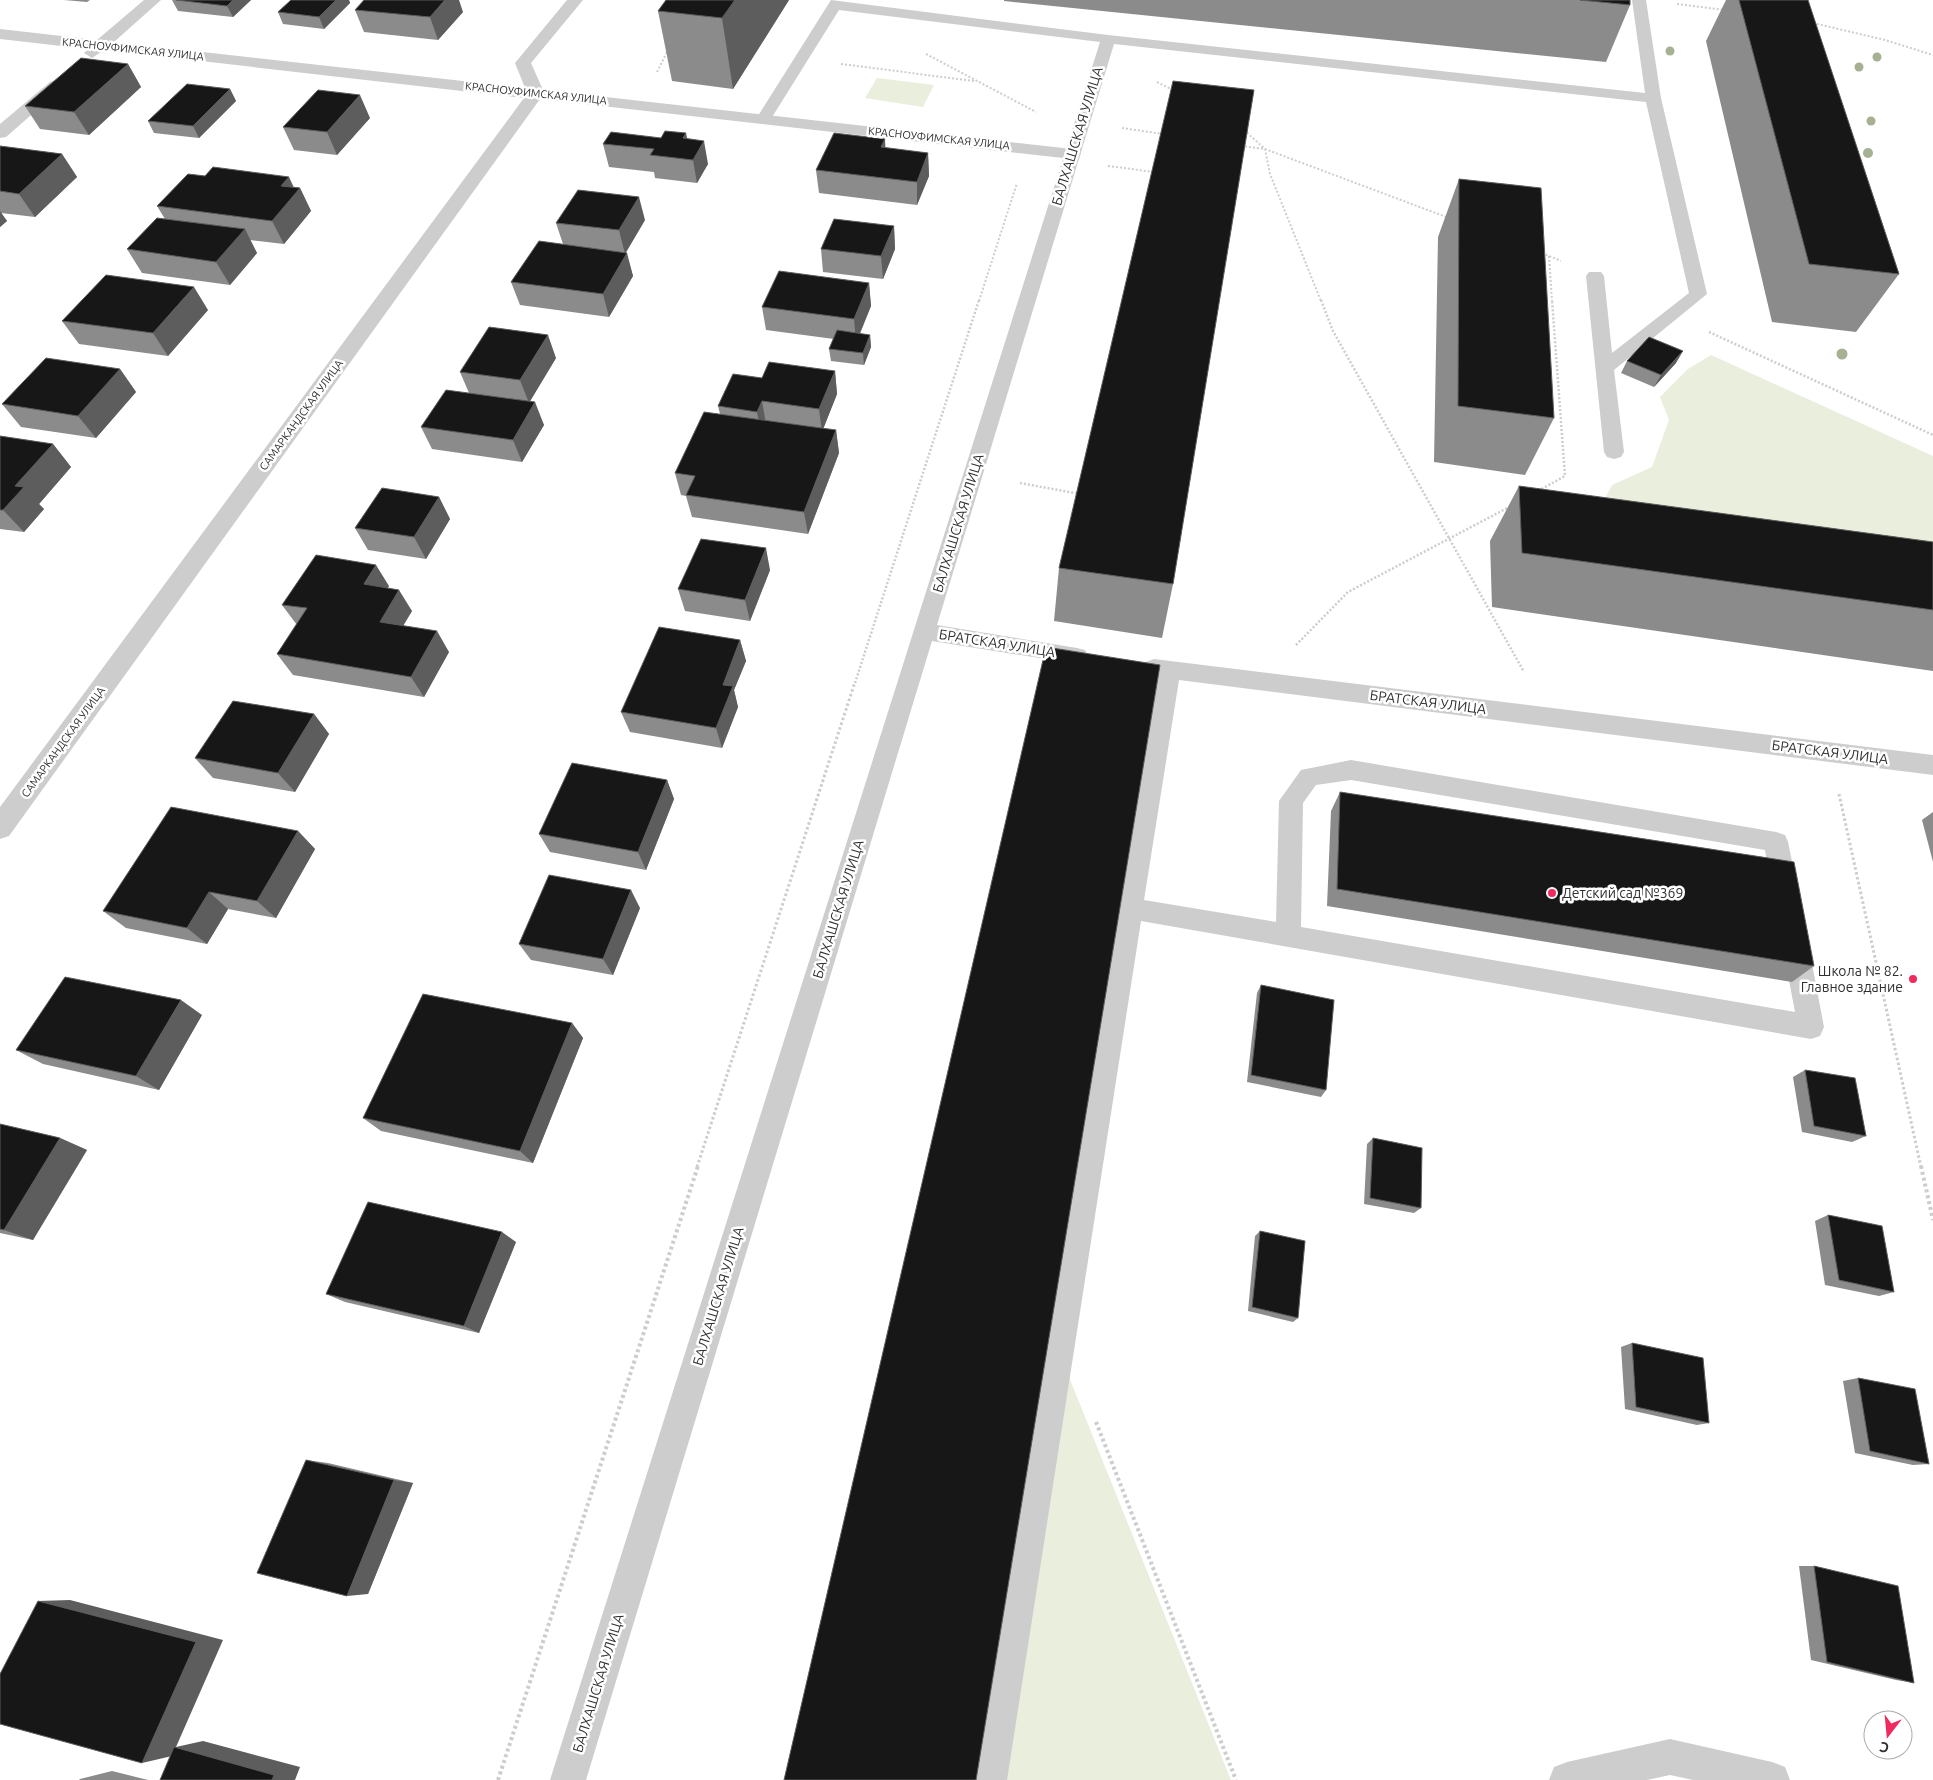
<svg xmlns="http://www.w3.org/2000/svg" width="1933" height="1780" viewBox="0 0 1933 1780" font-family="Ubuntu,sans-serif">
<style>
.green{fill:#e9eedd}
.lines{fill:none;stroke-linecap:round;stroke-linejoin:round}
.path-far3{stroke:#cdcdcd;stroke-width:2;stroke-dasharray:2 2;stroke-linecap:butt}
.path-far2{stroke:#cdcdcd;stroke-width:2.5;stroke-dasharray:2 2;stroke-linecap:butt}
.path-far1{stroke:#cdcdcd;stroke-width:3;stroke-dasharray:2.5 2.5;stroke-linecap:butt}
.path{stroke:#cdcdcd;stroke-width:4;stroke-dasharray:3 3;stroke-linecap:butt}
.lane{fill:#cdcdcd;fill-rule:evenodd}
.street{fill:#cdcdcd;fill-rule:evenodd}
.tree{fill:#a6b093}
.wall{fill:#8b8b8b}
.shaded-wall{fill:#5d5d5d}
.building{fill:#171717;stroke:#5d5d5d}
.poi-dot{fill:#ef2a5e;stroke:#fff;stroke-width:2}
.labels{text-anchor:middle;stroke-width:5;stroke-linejoin:round;paint-order:stroke}
.far-street-label{font-size:11px;fill:#303030;stroke:#fff}
.street-label{font-size:14px;fill:#303030;stroke:#fff}
.poi-label{font-size:14px;fill:#303030;stroke:#fff;text-anchor:start}
</style>
<rect width="100%" height="100%" fill="#fff"/>
<!-- green -->
<path class="green" d="M877 78 934 85 923 107 865 98Z
M1711 355 1933 456V586L1599 510 1612 485 1652 467 1669 420 1660 397 1688 369Z
M1069 1377 1231 1780H1006Z"/>
<g class="lines">
<!-- path-far3 -->
<path class="path-far3" d="M1677 4 1725 10
M1813 23 1885 40 1933 55
M926 54 1036 112
M841 64 974 81
M657 72 668 50
M1157 82 1173 90
M1122 128 1163 134
M1244 130 1265 149 1270 174 1321 301
M1241 146 1265 149 1449 218
M1108 166 1154 172
M1542 253 1561 261
M1549 256 1552 301
M979 301 1017 183"/>
<!-- path-far2 -->
<path class="path-far2" d="M1321 300 1333 331 1524 672
M1709 332 1933 435
M1020 483 1080 494
M1538 491 1565 476 1552 300
M1296 645 1348 592 1511 506
M855 683 979 300"/>
<!-- path-far1 -->
<path class="path-far1" d="M1839 794 1921 1167
M697 1167 855 682"/>
<!-- path -->
<path class="path" d="M1921 1166 1933 1220
M1096 1422 1236 1780
M498 1780 698 1166"/>
<!-- lane -->
<path class="lane" d="M831 0 1108 35 1645 93 1632 0H1646L1661 98 1707 294 1614 370 1624 452 1621 457 1614 459 1607 457 1604 452 1586 276 1589 272H1601L1604 276 1612 353 1689 293 1646 102 1114 44 937 625 1077 648 1085 650 1088 656 1085 662 1077 664 932 641 586 1780H550L1100 42 839 10 769 122H759L756 119Z
M1154 659 1933 755V775L1179 680 1144 900 1276 922 1279 801 1301 770 1351 760 1776 832 1785 835 1788 842 1798 891 1794 899 1785 902 1776 899 1772 891 1765 850 1351 780 1316 785 1303 803 1301 927 1795 1012 1782 943 1786 935 1795 932 1804 935 1808 943 1824 1027 1820 1036 1811 1039 1141 921 1007 1780H971L1157 677 1146 674 1143 668 1146 662Z
M1670 1739 1772 1762 1785 1767 1790 1780H1693L1670 1775 1647 1780H1549L1554 1767 1567 1762Z"/>
<!-- street -->
<path class="street" d="M144 0H161L114 42 525 88 515 63 567 0H583L531 63 543 90 1072 149 1078 150 1081 154 1078 158 1072 159 540 99 9 836 0 839V807L524 98 104 50 92 58 84 53 88 49 0 39V29L97 40Z
M56 80 62 82 64 85 62 88 6 137 0 138V124L50 82Z"/>
</g>
<!-- trees -->
<g class="tree">
<circle cx="1670" cy="51" r="4.5"/>
<circle cx="1877" cy="57" r="4.5"/>
<circle cx="1859" cy="67" r="4.5"/>
<circle cx="1871" cy="121" r="4.5"/>
<circle cx="1868" cy="153" r="5"/>
<circle cx="1842" cy="354" r="5.5"/>
</g>
<!-- wall -->
<path class="wall" d="M64 0H90L87 2Z
M172 0H251L233 17 178 11Z
M291 0H349L350 3 324 29 283 24 278 12Z
M789 0 733 89 672 81 658 11Z
M1004 0H1630V5L1606 62 1004 1Z
M1726 0H1808L1899 274 1856 332 1772 322 1706 41Z
M355 10 463 12 438 40 364 32Z
M128 64 141 87 89 135 40 129 25 106Z
M230 89 236 101 199 138 154 133 148 121Z
M370 118 337 155 294 150 283 127Z
M661 138 687 139 708 164 697 183 655 178 654 172 609 167 603 144Z
M0 146 62 154 77 177 35 217 1 213 7 221 0 227Z
M885 148 928 153 929 176 917 205 819 193 816 170Z
M1459 179 1554 418 1525 475 1434 462 1438 237Z
M294 187 300 188 311 211 284 244 250 240 257 253 230 285 142 273 127 249 165 219 157 206Z
M645 220 626 252 633 276 609 317 520 305 511 282 563 244 556 223Z
M894 226 895 249 883 279 823 272 821 249Z
M869 283 871 306 860 334 870 335 871 347 864 365 831 361 829 349 834 339 766 330 762 307Z
M208 310 168 356 79 344 62 321Z
M556 358 530 401 544 425 522 462 432 449 421 427 469 393 460 372Z
M1627 361 1676 363 1654 387 1621 373Z
M120 369 136 392 96 438 21 427 2 404Z
M835 371 837 394 823 429 836 430 839 453 808 534 692 517 686 496 681 495 675 473 720 414 718 406 762 378Z
M0 436 53 444 71 467 39 504 44 509 24 532 0 529Z
M1519 486 1933 542V671L1492 607 1490 541Z
M439 497 450 519 426 559 368 550 355 528Z
M1059 568 1173 584 1162 638 1054 621Z
M770 570 750 621 685 611 678 589Z
M389 586 388 588 412 611 403 625 449 652 424 697 293 675 277 654 297 625 282 605Z
M740 640 746 661 734 690 738 707 722 748 630 732 621 712Z
M314 714 329 734 295 792 213 778 195 758Z
M667 780 674 799 646 870 550 852 539 834Z
M1340 792 1814 966 1792 982 1327 906 1331 811Z
M1933 812V862L1922 820Z
M298 831 315 849 276 918 228 909 207 944 126 928 103 911Z
M640 908 613 975 531 960 519 944Z
M1261 985 1326 1090 1321 1097 1247 1082 1257 993Z
M202 1015 159 1090 43 1064 16 1050Z
M572 1023 583 1038 533 1163 381 1131 363 1118Z
M1805 1070 1866 1136 1852 1142 1802 1132 1793 1077Z
M0 1124 60 1138 87 1150 33 1240 0 1233Z
M1373 1138 1421 1208 1414 1213 1364 1204 1367 1144Z
M1828 1215 1894 1292 1879 1296 1825 1285 1815 1221Z
M1260 1231 1298 1318 1293 1322 1248 1311 1255 1236Z
M516 1242 479 1333 345 1302 326 1294Z
M1632 1343 1709 1423 1697 1425 1625 1409 1621 1347Z
M1858 1378 1929 1464 1913 1465 1855 1453 1843 1381Z
M306 1460 328 1463 413 1483 368 1594Z
M1799 1566H1814L1914 1683 1896 1680 1811 1660Z
M112 1771 148 1780H79L80 1779Z"/>
<!-- shaded-wall -->
<path class="shaded-wall" d="M233 0H251L233 17 227 6Z
M336 0H349L350 3 324 29 319 17Z
M445 0H459L463 12 438 40 430 17Z
M735 0H789L733 89 722 18Z
M128 64 141 87 89 135 74 112Z
M230 89 236 101 199 138 193 126Z
M360 95 370 118 337 155 327 132Z
M686 133 691 156 683 138Z
M885 139 886 162 881 147Z
M704 141 708 164 697 183 693 160Z
M928 153 929 176 917 205V182Z
M62 154 77 177 35 217 19 194Z
M289 177 296 192 300 188 311 211 284 244 272 221 281 186Z
M639 197 645 220 625 254 619 230Z
M0 211 7 221 0 227Z
M894 226 895 249 883 279 881 256Z
M245 229 257 253 230 285 216 262Z
M627 253 633 276 609 317 603 294Z
M869 283 871 306 856 342 854 319Z
M194 287 208 310 168 356 153 333Z
M548 335 556 358 529 403 520 380Z
M870 335 871 347 864 365 863 353Z
M1683 351 1676 363 1654 387 1661 375Z
M120 369 136 392 96 438 78 416Z
M835 371 837 394 822 432 819 409Z
M762 401 766 424 761 435 757 412Z
M535 402 544 425 522 462 513 440Z
M836 430 839 453 808 534 804 512Z
M53 444 71 467 39 504 44 509 24 532 3 510 15 486Z
M439 497 450 519 426 559 414 537Z
M766 548 770 570 750 621 745 600Z
M376 565 389 586 377 605 364 584Z
M399 590 412 611 393 643 380 622Z
M437 631 449 652 424 697 411 677Z
M740 640 746 661 734 690 738 707 722 748 716 728 723 685Z
M314 714 329 734 295 792 278 773Z
M667 780 674 799 646 870 638 852Z
M298 831 315 849 276 918 257 901Z
M631 890 640 908 613 975 603 959Z
M209 892 228 909 207 944 187 928Z
M181 1000 202 1015 159 1090 136 1076Z
M572 1023 583 1038 533 1163 520 1151Z
M60 1138 87 1150 33 1240 4 1230Z
M502 1232 516 1242 479 1333 464 1326Z
M394 1480 413 1483 368 1594 347 1596Z
M70 1600 223 1640 176 1747 203 1741 300 1767 295 1780H272L172 1756 142 1763 38 1601Z"/>
<!-- building -->
<path class="building" d="M176 0H233L227 6Z
M291 0H336L319 17 278 12Z
M364 0H445L430 17 355 10Z
M666 0H735L722 18 658 11Z
M1580 0H1630V5Z
M1739 0H1808L1899 274 1809 264Z
M81 58 128 64 74 112 25 106Z
M1173 81 1254 90 1173 584 1059 568Z
M187 84 230 89 193 126 148 121Z
M318 90 360 95 327 132 283 127Z
M665 131 686 133 683 138 704 141 693 160 650 155 654 149 603 144 611 132 661 138Z
M834 133 885 139 881 147 928 153 917 182 816 170Z
M0 146 62 154 19 194 0 191Z
M213 167 289 177 281 186 300 188 272 221 157 206 188 174 205 176Z
M1459 179 1541 188 1554 418 1458 406Z
M578 190 639 197 619 230 556 223Z
M157 218 245 229 216 262 127 249Z
M834 219 894 226 881 256 821 249Z
M539 241 627 253 603 294 511 282Z
M779 271 869 283 854 319 762 307Z
M106 275 194 287 153 333 62 321Z
M489 327 548 335 520 380 460 372Z
M837 330 870 335 863 353 829 349Z
M1649 337 1683 351 1661 375 1627 361Z
M46 358 120 369 78 416 2 404Z
M769 362 835 371 819 409 762 401 757 412 718 406 733 374 762 378Z
M446 390 535 402 513 440 421 427Z
M704 412 836 430 804 512 686 495 695 476 675 473Z
M0 436 53 444 15 486 24 487 3 510H0Z
M1519 486 1933 542V610L1522 553Z
M382 488 439 497 414 537 355 528Z
M701 539 766 548 745 600 678 589Z
M316 555 376 565 364 584 399 590 380 622 437 631 411 677 277 654 307 608 282 605Z
M659 627 740 640 723 685 733 686 716 728 621 712Z
M1046 647 1160 665 976 1780H784Z
M233 701 314 714 278 773 195 758Z
M572 763 667 780 638 852 539 834Z
M1340 792 1794 862 1814 966 1337 889Z
M171 807 298 831 257 901 209 892 187 928 103 911Z
M549 875 631 890 603 959 519 944Z
M65 977 181 1000 136 1076 16 1050Z
M1261 985 1334 1000 1326 1090 1251 1075Z
M423 994 572 1023 520 1151 363 1118Z
M1805 1070 1855 1078 1866 1136 1814 1126Z
M0 1124 60 1138 4 1230 0 1229Z
M1373 1138 1422 1148 1421 1208 1370 1198Z
M368 1202 502 1232 464 1326 326 1294Z
M1828 1215 1882 1226 1894 1292 1839 1280Z
M1260 1231 1305 1241 1298 1318 1252 1307Z
M1632 1343 1703 1358 1709 1423 1636 1407Z
M1858 1378 1915 1389 1929 1464 1870 1451Z
M306 1460 394 1480 347 1596 257 1573Z
M1814 1566 1898 1586 1914 1683 1827 1662Z
M38 1601 196 1642 142 1763 0 1724V1674Z
M174 1747 274 1775 272 1780H160Z"/>
<!-- markers -->
<g class="poi-dot">
<circle cx="1552" cy="893" r="5"/>
<circle cx="1913" cy="979" r="5"/>
</g>
<g class="labels">
<!-- far-street labels -->
<g class="far-street-label">
<text transform="translate(133 49) rotate(6)" y="4">КРАСНОУФИМСКАЯ УЛИЦА</text>
<text transform="translate(536 93) rotate(6)" y="4">КРАСНОУФИМСКАЯ УЛИЦА</text>
<text transform="translate(939 138) rotate(6)" y="4">КРАСНОУФИМСКАЯ УЛИЦА</text>
<text transform="translate(301 415) rotate(-54)" y="4">САМАРКАНДСКАЯ УЛИЦА</text>
<text transform="translate(63 742) rotate(-54)" y="4">САМАРКАНДСКАЯ УЛИЦА</text>
</g>
<!-- street labels -->
<g class="street-label">
<text transform="translate(1077 136) rotate(-73)" y="5">БАЛХАШСКАЯ УЛИЦА</text>
<text transform="translate(958 523) rotate(-73)" y="5">БАЛХАШСКАЯ УЛИЦА</text>
<text transform="translate(997 643) rotate(9)" y="5">БРАТСКАЯ УЛИЦА</text>
<text transform="translate(1428 702) rotate(7)" y="5">БРАТСКАЯ УЛИЦА</text>
<text transform="translate(1830 752) rotate(7)" y="5">БРАТСКАЯ УЛИЦА</text>
<text transform="translate(838 909) rotate(-73)" y="5">БАЛХАШСКАЯ УЛИЦА</text>
<text transform="translate(718 1296) rotate(-73)" y="5">БАЛХАШСКАЯ УЛИЦА</text>
<text transform="translate(598 1683) rotate(-73)" y="5">БАЛХАШСКАЯ УЛИЦА</text>
</g>
<!-- poi labels -->
<g class="poi-label">
<text x="1562" y="898">Детский сад №369</text>
<text x="1903" y="976" text-anchor="end">Школа № 82.<tspan x="1903" dy="16">Главное здание</tspan></text>
</g>
</g>
<!-- north arrow -->
<g transform="translate(1888 1735) rotate(196)"><circle r="24" fill="#ffffff" stroke="#acacac"/>
<path d="M0-4L9 19L0 12L-9 19Z" fill="#ef2a5e"/>
<text y="-8" font-size="14" font-weight="bold" text-anchor="middle" fill="#303030">С</text>
</g>
</svg>
